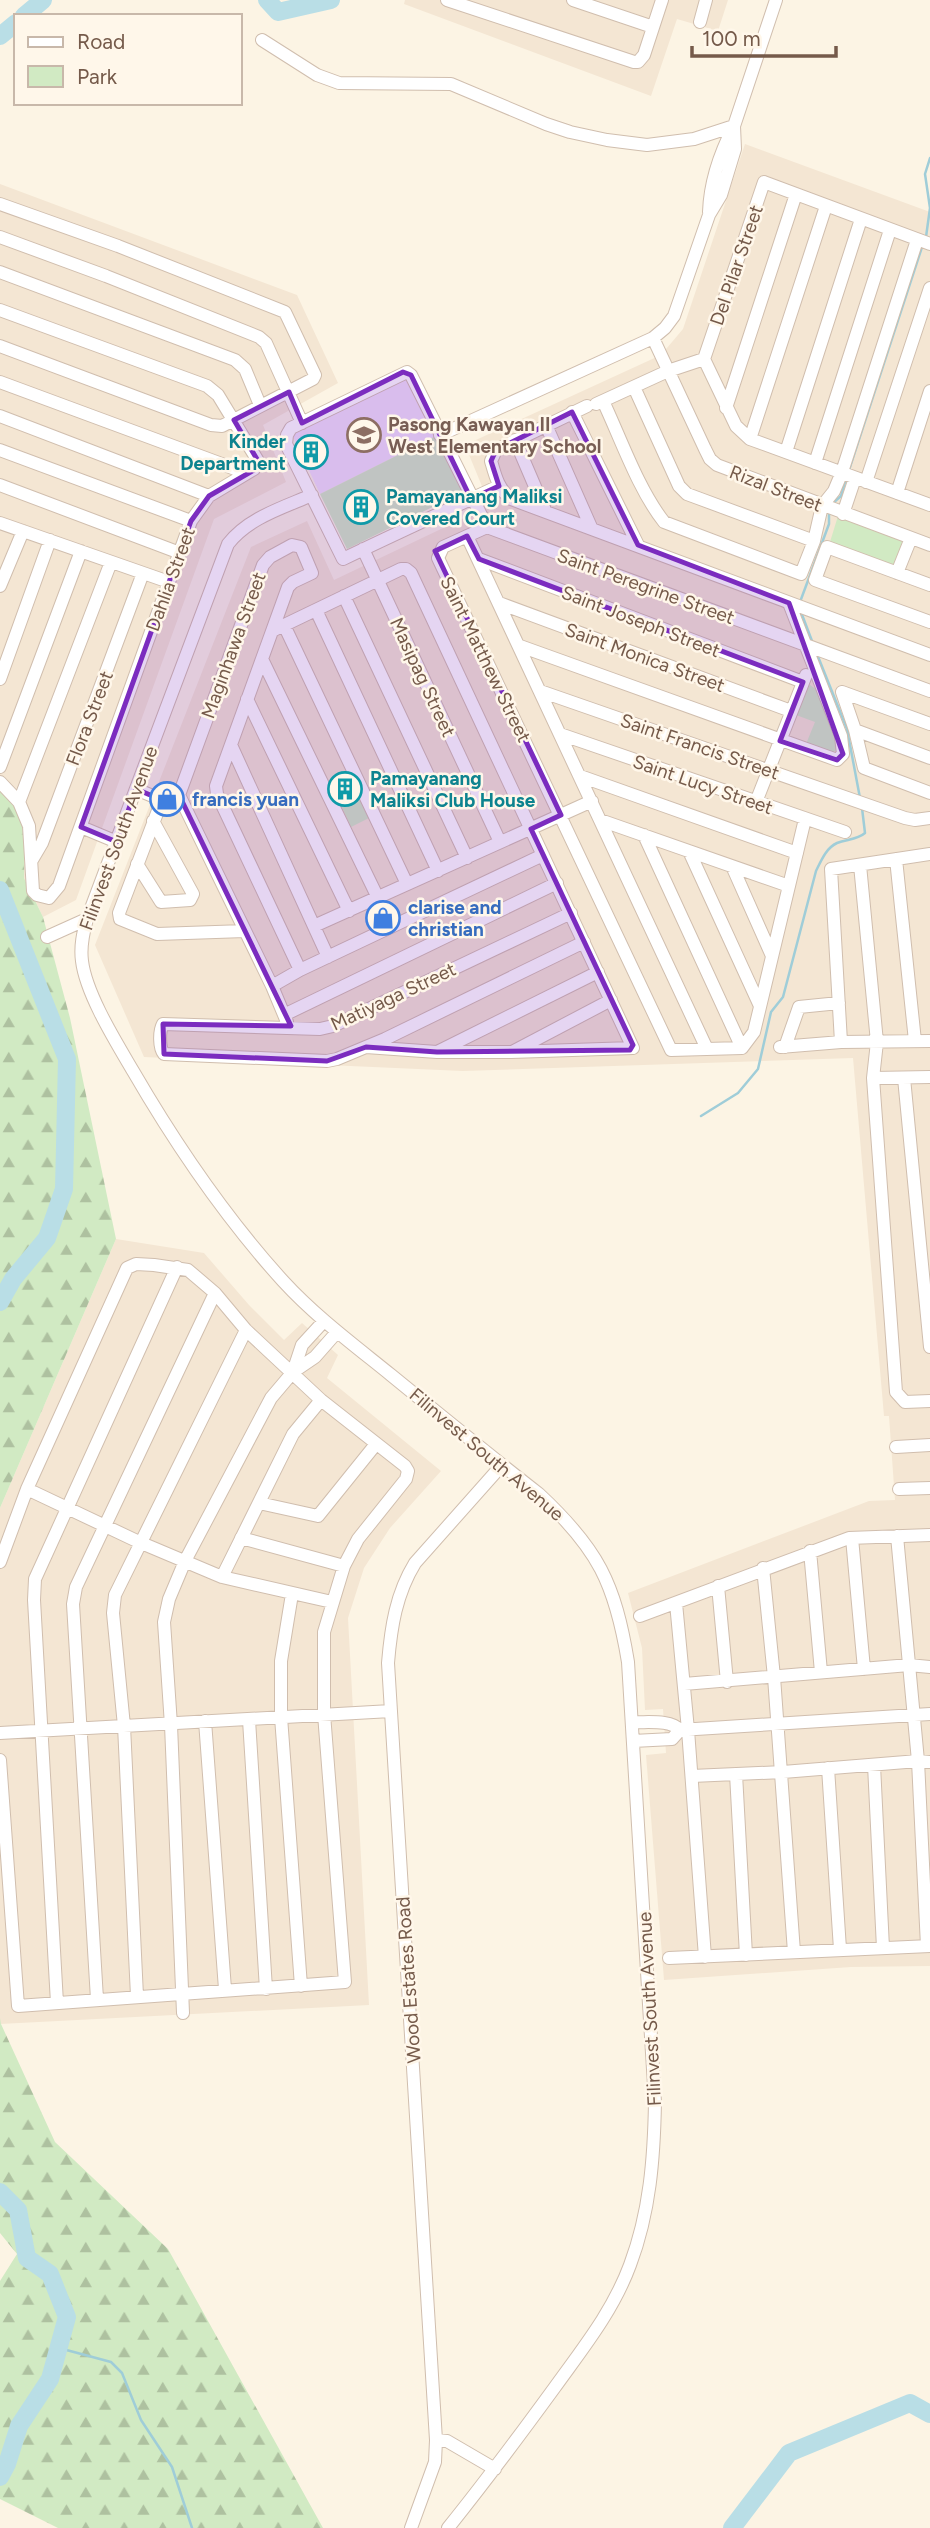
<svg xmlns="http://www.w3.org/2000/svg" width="930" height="2528" viewBox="0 0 930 2528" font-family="Figtree,sans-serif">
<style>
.residential{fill:#f4e6d3}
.education{fill:#f1e1f9}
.forest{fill:url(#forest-firs)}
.park{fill:#d1eac3}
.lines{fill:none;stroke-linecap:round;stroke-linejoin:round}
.stream{stroke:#9fcdd8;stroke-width:2.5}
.river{stroke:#b9dee6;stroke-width:18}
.minor-casing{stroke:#d0beae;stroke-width:14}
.minor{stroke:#fff;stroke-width:12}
.marked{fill:#7b2cbf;fill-opacity:0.2;stroke:#7b2cbf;stroke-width:5;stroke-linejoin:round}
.labels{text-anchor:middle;stroke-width:5;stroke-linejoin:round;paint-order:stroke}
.street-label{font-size:19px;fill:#755a4a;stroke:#fff7ea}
.education-label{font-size:19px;font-weight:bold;fill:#785e54;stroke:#fff7ea;text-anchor:start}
.culture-label{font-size:19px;font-weight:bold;fill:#0d838f;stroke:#fff7ea;text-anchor:start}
.shop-label{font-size:19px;font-weight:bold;fill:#366cbe;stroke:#fff7ea;text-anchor:start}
</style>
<defs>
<pattern id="forest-firs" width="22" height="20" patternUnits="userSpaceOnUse" patternTransform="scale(1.75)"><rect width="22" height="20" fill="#d1eac3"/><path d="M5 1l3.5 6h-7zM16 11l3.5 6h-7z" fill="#aec1a0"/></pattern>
</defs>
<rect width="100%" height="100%" fill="#fcf4e4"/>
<!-- residential -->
<path class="residential" d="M405 0H728L718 31 677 19 651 96 404 4Z
M745 144 930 212V1966L851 1967 664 1980 646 1755 666 1753 663 1709 645 1710 642 1648 628 1593 869 1501 895 1500 889 1416H884L853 1058 463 1071 144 1057 95 945 251 547 307 521 334 580 483 509 486 496 465 445 661 355 683 329Z
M0 184 297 295 338 383 263 425 286 482 214 519 76 900 43 917 24 878 25 831 0 789Z
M116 1239 204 1253 249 1305 284 1340 302 1323 338 1355 327 1378 441 1471 390 1528 364 1568 348 1618 369 2005 0 2024V1508Z"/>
<!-- education -->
<path class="education" d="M406 376 436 436 320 494 292 434Z"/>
<!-- forest -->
<path class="forest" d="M0 789 20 808 25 831 24 878 43 917 70 1018 116 1239 0 1508Z
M0 2018 1 2024 55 2142 168 2249 323 2528H58L0 2499V2281L17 2254 0 2233Z"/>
<!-- park -->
<path class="park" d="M436 436 463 492 347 549 320 494Z
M838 516 904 541 894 567 830 542Z
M810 685 817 690 839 748 832 753 806 744 815 722 796 715 806 687Z
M360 791 373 816 351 827 339 801Z"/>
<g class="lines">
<!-- stream -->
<path class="stream" d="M926 237 930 208 925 174 930 158
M849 470 922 247
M833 503 841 496 846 479
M800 602 829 524V512
M801 612 812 641
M817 654 847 729 860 798
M701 1116 738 1093 758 1069 771 1012 783 997 816 871C821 861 826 848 837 843 847 839 857 840 865 833L862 808
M59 2348 111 2362 122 2373 141 2420 172 2467 192 2528"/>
<!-- river -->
<path class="river" d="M267 0 278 12 331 0
M24 16 43 0
M0 36 16 23
M0 890 67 1059 64 1189 47 1238 13 1279 0 1302
M0 2192 18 2210 27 2258 50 2274 67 2317 50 2379 19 2426 7 2464 0 2477
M732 2528 789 2453 910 2403 930 2414"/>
<!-- minor casing -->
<g class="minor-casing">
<path id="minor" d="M447 0 634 62H638L644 55 662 0
M573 0 653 27
M700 22 706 0
M262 40 317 75 339 83 451 84 546 124 570 132 607 140 647 145 694 139 734 126
M0 204 118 246 285 312 315 375 313 379 222 426 211 425 0 346
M709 212C710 182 720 153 734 126L776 0
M0 237 106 276 259 337 266 343 302 423
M0 272 235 360 245 369 260 405
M0 310 207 386 218 395 258 461 254 469 209 496 191 521 59 886 49 898 37 895 33 891 29 826 19 802 0 782
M653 338 705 449 710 459 717 465 930 545
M704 359 764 182 930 244
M704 359 736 426 750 439 930 505
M0 382 246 473
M634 387 679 486 687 494 814 541
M603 401C621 439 638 489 664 522L801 574 814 541 822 506 834 491 842 472 917 240
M596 404 668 371 704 359
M587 406 496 450 491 461C495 475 498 489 511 499L930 655
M726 408 796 194
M572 412 638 545
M0 416 209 496
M546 425 591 527
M440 435 653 338 665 328 674 316 709 215 721 195 735 149 734 126
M750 439 826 206
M515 440 545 510
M0 450 191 521
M786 452 861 219
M815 463 890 230
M866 482 930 288
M0 485 180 553
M897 493 930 391
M312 495C282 508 248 518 228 544L87 919C83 933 80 946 82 961 86 994 116 1042 133 1071 176 1145 225 1217 283 1281 315 1316 354 1345 391 1375 440 1415 489 1455 539 1494 598 1549 615 1583 628 1662L655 2102C654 2158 650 2212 630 2265 613 2311 583 2348 555 2387 520 2435 485 2482 448 2528
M843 514 855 478
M0 523 169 582
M487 527 443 547 438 558 671 1050 742 1048 754 1032 805 819
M487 527 411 375 407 372 291 428 287 435 286 444 343 559C395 534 447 510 499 486
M487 527 930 691
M467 536 707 1049
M363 549 500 842
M479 559 803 682
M897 573 911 538
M930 585 827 547 815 580 930 622
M0 586 23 531
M344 596 467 858
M499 603 791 711
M316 610 438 871
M284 625 407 884
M274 630 401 569H406L411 573 633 1048 511 1052H437L366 1047
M520 646 837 760 843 754 841 736 789 603
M262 659 378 898
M0 679 50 540
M540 691 905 818 915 820 930 818
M842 692 855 730 864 768 930 793
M842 692 930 724
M247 699 349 911
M855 730 930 758
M560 734 845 832
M231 745 328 957
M0 767 81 551
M580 776 797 853
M136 789 162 800 169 799
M179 795 263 565 270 557 292 545 301 547 312 573 293 582 288 587 216 786 217 794 300 970
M179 795 272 986 287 1022
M162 800 119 913 120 919 157 934 245 931
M19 802 111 562
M756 802 806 675
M600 820 789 886
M81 827 117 842
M644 835 742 1048
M689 851 760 1006
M896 859 915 1041
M32 860 42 843 143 573
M137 864 161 902 190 900 193 894 153 821
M860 865 877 1042 873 1078 930 1077
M732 866 772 956
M571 913 333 1026 320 1029 163 1024C159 1031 159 1048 164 1054L327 1061 337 1059 385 1039 584 942
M314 926 592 801
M47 937 87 919
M272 986 300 970 543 855
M286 1014 557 883
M841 1042 831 869 930 854
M780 1047 841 1042 930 1041
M785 1047 799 1007 839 1003
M439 1051 598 972
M514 1051 611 1000
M873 1078 896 1392 905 1402 930 1401
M904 1078 930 1347
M293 1372 302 1345 324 1321
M896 1447 930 1445
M27 1489 139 1542 222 1577 332 1602
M899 1489 930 1488
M259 1503 318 1516 376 1444
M897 1536 918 1761 927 1946
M241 1538 344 1566
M852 1538 864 1669
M810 1551 821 1672
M0 1562 27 1489 127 1268 136 1264 154 1265 188 1270 215 1293 246 1330 321 1400 405 1466 408 1471 406 1479 358 1539 344 1566 324 1632V1714L345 1982 18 2006 0 1760
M763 1568 774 1677 794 1952
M222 1577 293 1434 321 1400
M718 1586 727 1682
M292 1594 281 1661V1717L301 1986
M676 1603 688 1730 705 1957
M640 1616 849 1538 930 1535
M684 1684 909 1665 930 1667
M249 1720 266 1989
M205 1721 225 1989
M632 1722C646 1723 670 1719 680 1730L672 1739 633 1741
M680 1730 930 1714
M0 1733 391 1711
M874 1765 883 1948
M828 1768 840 1949
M736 1774 746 1955
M692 1776 783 1772 918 1761 930 1762
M669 1958 930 1946
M137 1996 124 1726 113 1613 115 1595 246 1330
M97 1999 73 1604 76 1587 215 1293
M57 2003 34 1600 35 1579 177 1267
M183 2013 171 1725 164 1622 169 1599 185 1561 271 1398 293 1372 315 1357 337 1332
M436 2440 447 2441 495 2469
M411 2528 435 2462 436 2440 388 1663C391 1627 396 1594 415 1563L502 1465"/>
</g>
<!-- minor -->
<use href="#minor" class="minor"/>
</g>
<!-- marked area -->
<path class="marked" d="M403 372 411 375 471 499 499 486 491 461 496 450 572 412 638 545 789 603 843 754 837 760 780 741 803 682 479 559 467 536 435 551 561 815 531 829 633 1045 630 1050 437 1052 366 1047 327 1061 164 1054 163 1024 291 1026 180 797 162 800 136 789 117 842 81 827 191 521 209 496 261 466 234 420 289 392 302 423Z"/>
<!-- icons -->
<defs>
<g id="school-ring" transform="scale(1.75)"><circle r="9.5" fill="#fff7ea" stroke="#8d6e63" stroke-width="1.5"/><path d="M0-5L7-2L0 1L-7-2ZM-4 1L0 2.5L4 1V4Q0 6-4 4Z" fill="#8d6e63"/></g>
<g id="building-ring" transform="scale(1.75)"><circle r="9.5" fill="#fff7ea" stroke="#0f9aa8" stroke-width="1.5"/><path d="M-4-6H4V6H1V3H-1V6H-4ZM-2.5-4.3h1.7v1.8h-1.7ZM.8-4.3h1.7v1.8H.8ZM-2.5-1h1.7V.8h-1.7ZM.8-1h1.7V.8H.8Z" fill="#0f9aa8"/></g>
<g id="shop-ring" transform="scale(1.75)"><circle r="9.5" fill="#fff7ea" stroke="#3f7fe0" stroke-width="1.5"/><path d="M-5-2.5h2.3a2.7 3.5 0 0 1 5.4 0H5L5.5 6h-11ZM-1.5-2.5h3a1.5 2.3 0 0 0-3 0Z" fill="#3f7fe0"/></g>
</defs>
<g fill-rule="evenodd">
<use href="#school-ring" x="364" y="435"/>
<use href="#building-ring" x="311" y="452"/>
<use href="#building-ring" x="361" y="507"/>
<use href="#building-ring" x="345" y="789"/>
<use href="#shop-ring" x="167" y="799"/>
<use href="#shop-ring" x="383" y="918"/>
</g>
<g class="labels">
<!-- street labels -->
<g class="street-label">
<text transform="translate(736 265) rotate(-71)" y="7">Del Pilar Street</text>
<text transform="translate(776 488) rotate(21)" y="7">Rizal Street</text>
<text transform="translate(170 579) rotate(-70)" y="7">Dahlia Street</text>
<text transform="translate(646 586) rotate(20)" y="7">Saint Peregrine Street</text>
<text transform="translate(641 621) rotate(21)" y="7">Saint Joseph Street</text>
<text transform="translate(233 645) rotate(-70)" y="7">Maginhawa Street</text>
<text transform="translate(645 657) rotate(20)" y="7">Saint Monica Street</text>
<text transform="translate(486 659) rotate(64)" y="7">Saint Matthew Street</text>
<text transform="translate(423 677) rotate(65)" y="7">Masipag Street</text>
<text transform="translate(89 718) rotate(-69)" y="7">Flora Street</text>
<text transform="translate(700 746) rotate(19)" y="7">Saint Francis Street</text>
<text transform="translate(703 784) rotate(19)" y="7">Saint Lucy Street</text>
<text transform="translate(118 838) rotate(-70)" y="7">Filinvest South Avenue</text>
<text transform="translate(393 996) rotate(-25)" y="7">Matiyaga Street</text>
<text transform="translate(487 1454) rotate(40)" y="7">Filinvest South Avenue</text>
<text transform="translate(408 1980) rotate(-94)" y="7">Wood Estates Road</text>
<text transform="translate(649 2009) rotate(-93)" y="7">Filinvest South Avenue</text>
</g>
<!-- education labels -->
<g class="education-label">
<text x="388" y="431">Pasong Kawayan II<tspan x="388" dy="22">West Elementary School</tspan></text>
</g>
<!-- culture labels -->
<g class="culture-label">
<text x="286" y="448" text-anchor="end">Kinder<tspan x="286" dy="22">Department</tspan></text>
<text x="386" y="503">Pamayanang Maliksi<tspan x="386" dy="22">Covered Court</tspan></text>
<text x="370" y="785">Pamayanang<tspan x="370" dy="22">Maliksi Club House</tspan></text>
</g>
<!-- shop labels -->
<g class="shop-label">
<text x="192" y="806">francis yuan</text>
<text x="408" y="914">clarise and<tspan x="408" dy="22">christian</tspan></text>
</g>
</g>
<!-- legend -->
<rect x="14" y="14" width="228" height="91" fill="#fff7ea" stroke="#c8b8aa" stroke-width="2"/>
<rect x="28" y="37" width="35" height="10" fill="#ffffff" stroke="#c8b8aa" stroke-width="2"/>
<text x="77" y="49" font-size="21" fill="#755a4a">Road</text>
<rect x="28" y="66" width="35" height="21" fill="#d1eac3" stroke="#c8b8aa" stroke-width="2"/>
<text x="77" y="84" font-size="21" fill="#755a4a">Park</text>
<!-- scale -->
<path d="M692 46v10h144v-10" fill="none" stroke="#755a4a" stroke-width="3.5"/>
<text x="702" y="46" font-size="21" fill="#755a4a" stroke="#fff7ea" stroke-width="5" paint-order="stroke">100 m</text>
</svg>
